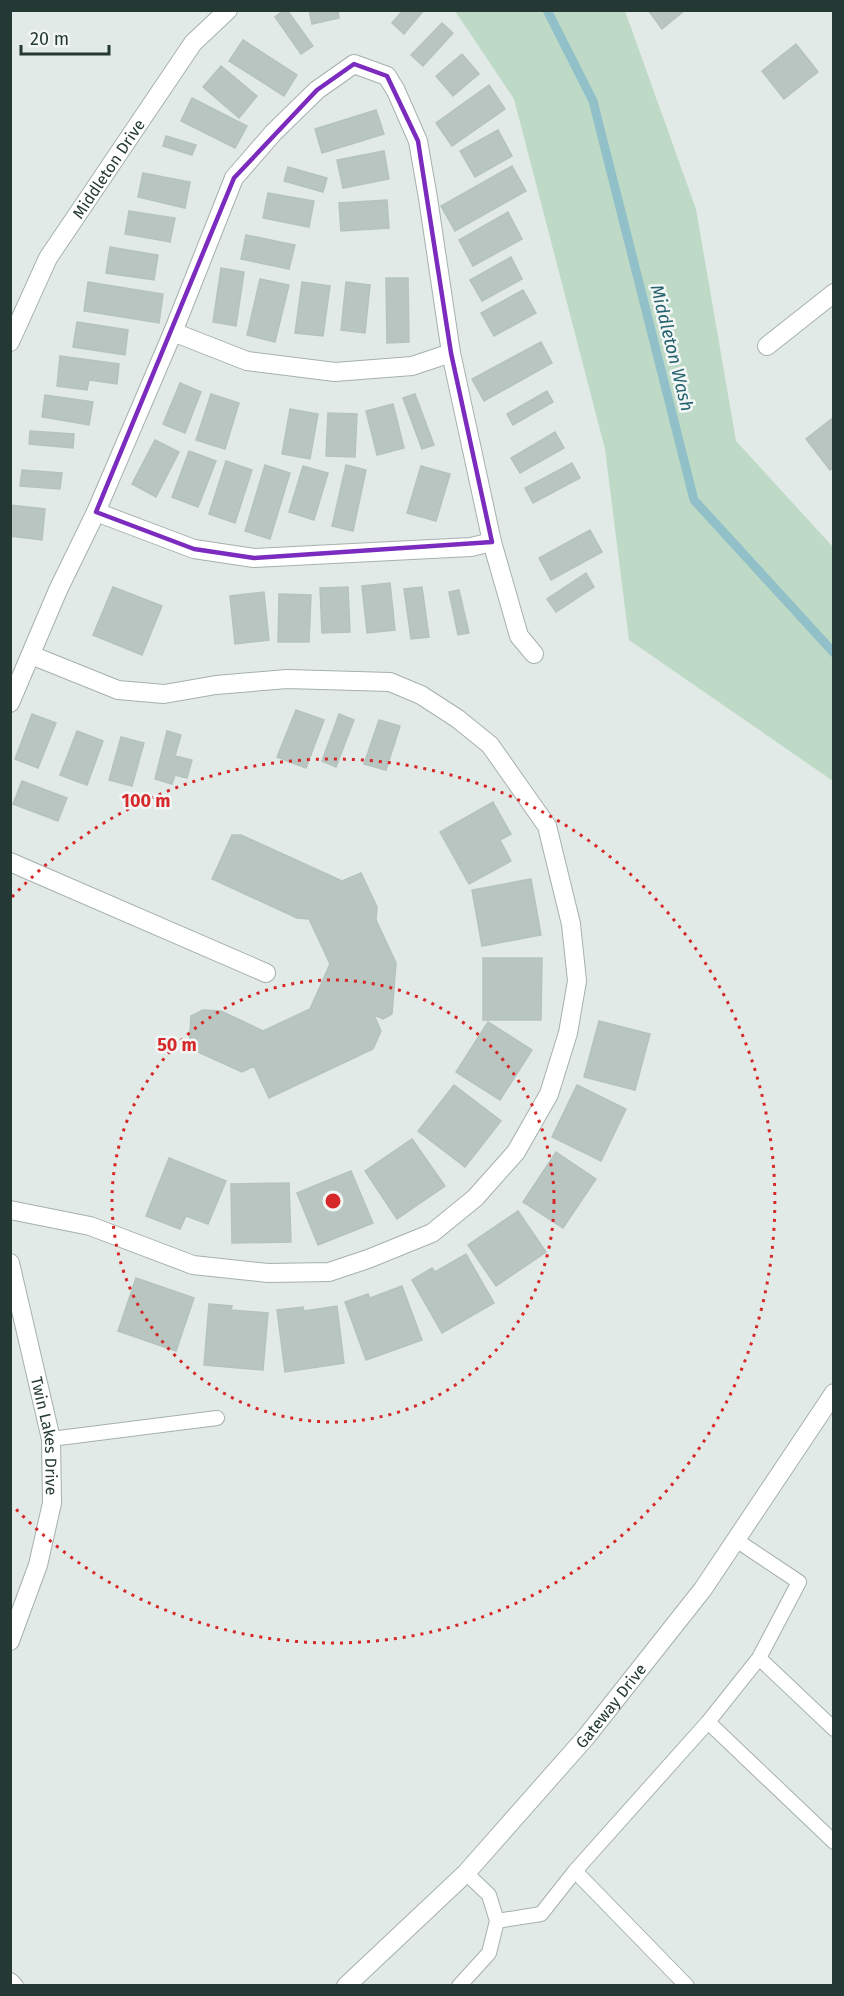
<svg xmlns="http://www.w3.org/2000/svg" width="844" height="1996" viewBox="0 0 844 1996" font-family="'Fira Sans',sans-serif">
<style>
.green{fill:#bed9c5}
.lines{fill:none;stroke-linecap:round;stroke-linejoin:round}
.stream{stroke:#91c0c9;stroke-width:9}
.building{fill:#b8c5c0;stroke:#b5c3be;stroke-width:1.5}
.service-casing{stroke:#a5b1ae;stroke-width:16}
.minor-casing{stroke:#a5b1ae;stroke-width:20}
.service{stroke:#fff;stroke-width:14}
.minor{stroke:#fff;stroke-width:18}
.marked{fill:none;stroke:#7b2cbf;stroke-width:4.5;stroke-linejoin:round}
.ring{fill:none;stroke:#d62828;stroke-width:3;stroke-dasharray:3 6}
.labels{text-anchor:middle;stroke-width:5;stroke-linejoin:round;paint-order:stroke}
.street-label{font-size:16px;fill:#243934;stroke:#f2f7f5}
.water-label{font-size:18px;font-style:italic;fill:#26616e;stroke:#f2f7f5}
.centre{fill:#d62828;stroke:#f2f7f5;stroke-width:3}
.ring-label{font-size:18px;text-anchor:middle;font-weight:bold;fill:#d62828;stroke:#f2f7f5;stroke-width:5;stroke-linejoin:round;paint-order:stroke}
</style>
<rect width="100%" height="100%" fill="#e2eae7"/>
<!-- green -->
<path class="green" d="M455 11H625L696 209 736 441 833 547V781L629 640 605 449 514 99Z"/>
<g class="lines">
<!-- stream -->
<path class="stream" d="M547 10 593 101 694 500 834 653"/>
</g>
<!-- building -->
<path class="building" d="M284 10H287L313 46 301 54 275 17Z
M309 10H338L339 18 312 24Z
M403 10H424L404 34 392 23Z
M648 10H685L662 29Z
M442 23 453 33 423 66 411 55Z
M243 40 297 75 284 96 229 61Z
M796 44 818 72 784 99 762 71Z
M462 54 479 74 453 96 436 76Z
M221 66 257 96 239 118 203 87Z
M489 85 505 109 452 146 436 123Z
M192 98 247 126 235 148 181 121Z
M376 110 384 134 322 153 315 129Z
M498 130 512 156 475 177 460 151Z
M166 136 196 145 192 155 163 146Z
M384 151 389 179 343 188 337 160Z
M512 166 526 191 455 231 441 206Z
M288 167 327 178 323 192 284 181Z
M143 173 190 182 185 208 138 197Z
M268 193 314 201 309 227 263 218Z
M387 200 389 228 341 231 339 203Z
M129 211 175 218 170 242 125 234Z
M508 212 522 239 473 266 459 240Z
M246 235 295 245 289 269 241 259Z
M110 247 158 255 154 280 106 273Z
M511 257 522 279 482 301 470 280Z
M221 268 244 272 236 326 213 322Z
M386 278H408L409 342 387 343Z
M260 279 289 285 275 342 247 335Z
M88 282 163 294 159 323 84 311Z
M302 282 330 286 323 336 295 333Z
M346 282 370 285 365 333 341 330Z
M523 290 536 313 494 336 481 313Z
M77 322 128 330 125 355 73 347Z
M541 342 552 363 484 401 472 379Z
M60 356 119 364 117 384 89 380 87 390 57 386Z
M180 383 201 392 185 433 163 424Z
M547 391 553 402 513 425 507 414Z
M211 394 239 403 225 449 196 440Z
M415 394 434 445 422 449 403 398Z
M45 395 93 402 89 425 42 417Z
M393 404 404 448 377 455 366 411Z
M290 409 318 414 310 459 282 454Z
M328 413 357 414 355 457 326 456Z
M834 417V467L830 470 806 439Z
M30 431 74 434 73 448 29 444Z
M555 432 564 448 520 473 511 458Z
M155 440 179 452 156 497 132 484Z
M189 451 216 461 198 507 172 497Z
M226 461 252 470 235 523 209 514Z
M572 463 580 478 533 503 525 488Z
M265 465 290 473 270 539 245 531Z
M346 465 366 470 353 531 332 526Z
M303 466 328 473 314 520 289 512Z
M421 466 450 474 436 521 407 513Z
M22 470 62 473 60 489 20 486Z
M10 505 45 509 42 540 10 536Z
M590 530 602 552 551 580 539 558Z
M586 573 594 587 556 612 547 599Z
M390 583 395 630 367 633 362 586Z
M113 587 162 606 142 655 93 635Z
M348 587 350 632 322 633 320 588Z
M422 587 429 637 411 639 404 589Z
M459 590 469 633 458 635 449 592Z
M264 592 269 640 235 644 230 596Z
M279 594 311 595 309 642H278Z
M296 710 324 720 306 768 277 757Z
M32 714 56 723 38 768 15 759Z
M339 714 354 720 336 767 322 761Z
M379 720 400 726 386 770 364 764Z
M77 731 103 741 87 785 60 775Z
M167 731 181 735 175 756 192 760 187 778 175 775 172 784 155 779Z
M121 737 144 743 132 786 109 780Z
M22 781 67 798 58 821 13 804Z
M493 802 511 834 500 840 511 861 469 884 440 832Z
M232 835H241L342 881 361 873 377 907 376 920 396 963 392 1014 383 1019 374 1015 381 1031 373 1049 269 1098 254 1066 242 1072 189 1048 191 1016 203 1010 221 1011 263 1031 310 1009 330 964 309 919 297 918 212 879Z
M531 879 541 935 482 946 472 890Z
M483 958H542L541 1020H483Z
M599 1021 650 1034 635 1090 584 1077Z
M488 1022 532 1050 500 1100 456 1072Z
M454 1085 501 1121 465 1167 418 1131Z
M577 1085 626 1109 601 1161 552 1137Z
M412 1139 445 1186 397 1219 365 1171Z
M556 1152 596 1179 563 1228 523 1202Z
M169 1158 226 1181 208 1224 186 1216 180 1229 146 1216Z
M351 1171 373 1223 318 1245 297 1193Z
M289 1183 291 1242 232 1243 231 1184Z
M518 1211 546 1252 496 1286 468 1245Z
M466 1254 494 1303 442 1333 412 1280 432 1268 435 1272Z
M136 1278 194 1298 176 1351 118 1331Z
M402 1286 422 1340 366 1360 345 1302 368 1294 370 1298Z
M209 1304 232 1306 231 1310 268 1313 263 1370 204 1365Z
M337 1306 344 1363 285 1372 277 1310 303 1307 304 1311Z"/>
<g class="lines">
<!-- service casing -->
<g class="service-casing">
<path id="service" d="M51 1439 217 1418
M759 1658 834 1729
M708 1722 834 1842
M575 1871 687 1986
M497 1921 541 1914 575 1871 708 1722 759 1658 799 1582 736 1540
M459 1986 489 1953 497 1921 489 1895 466 1873"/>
</g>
<!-- minor casing -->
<g class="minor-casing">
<g id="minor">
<path d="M173 332 247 361 335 372 412 366 451 353"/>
<path id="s1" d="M10 342 48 258 193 43 228 10"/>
<path d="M767 346 834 293"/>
<path d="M96 512 194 549 254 558 471 547 492 542"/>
<path d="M10 703 58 590 96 512 173 332 234 178 273 133 317 90 354 64 387 76 396 91 418 141 428 198 451 353 492 542 519 636 534 654"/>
<path d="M10 862 266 973"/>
<path d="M10 1210 90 1226 193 1265 268 1273 329 1272 368 1259 432 1233 475 1198 516 1152 549 1094 568 1033 577 981 571 924 547 826 490 745 458 719 421 695 390 682 287 679 216 685 164 694 118 690 31 655"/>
<path id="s2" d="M10 1263 51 1439 52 1503 38 1565 10 1641"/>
<path d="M10 1982 14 1986"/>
<path id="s3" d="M346 1986 466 1873 586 1737 703 1589 834 1393"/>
</g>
</g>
<!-- service -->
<use href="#service" class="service"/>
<!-- minor -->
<use href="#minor" class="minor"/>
</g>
<!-- marked area -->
<path class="marked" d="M354 64 387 76 418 141 451 353 492 542 254 558 194 549 96 512 234 178 317 90Z"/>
<!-- distance rings -->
<g class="ring">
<circle cx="333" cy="1201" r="221"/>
<path d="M12 897A442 442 0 1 1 12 1505"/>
</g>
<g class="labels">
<!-- street labels -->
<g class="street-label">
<text dy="6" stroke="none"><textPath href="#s1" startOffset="200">Middleton Drive</textPath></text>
<text dy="6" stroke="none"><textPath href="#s2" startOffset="177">Twin Lakes Drive</textPath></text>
<text dy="6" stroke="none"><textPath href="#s3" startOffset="386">Gateway Drive</textPath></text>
</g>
<!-- water labels -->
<g class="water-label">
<text transform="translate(672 348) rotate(76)" y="6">Middleton Wash</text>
</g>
</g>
<circle cx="333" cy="1201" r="9" class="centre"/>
<g class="ring-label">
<text x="146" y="807">100 m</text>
<text x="177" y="1051">50 m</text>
</g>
<!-- border -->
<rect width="844" height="1996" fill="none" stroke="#243934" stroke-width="24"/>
<!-- scale -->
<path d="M21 45v9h88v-9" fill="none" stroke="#243934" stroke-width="3"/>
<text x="30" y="45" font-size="18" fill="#243934" stroke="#f2f7f5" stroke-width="4.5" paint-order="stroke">20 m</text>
</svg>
